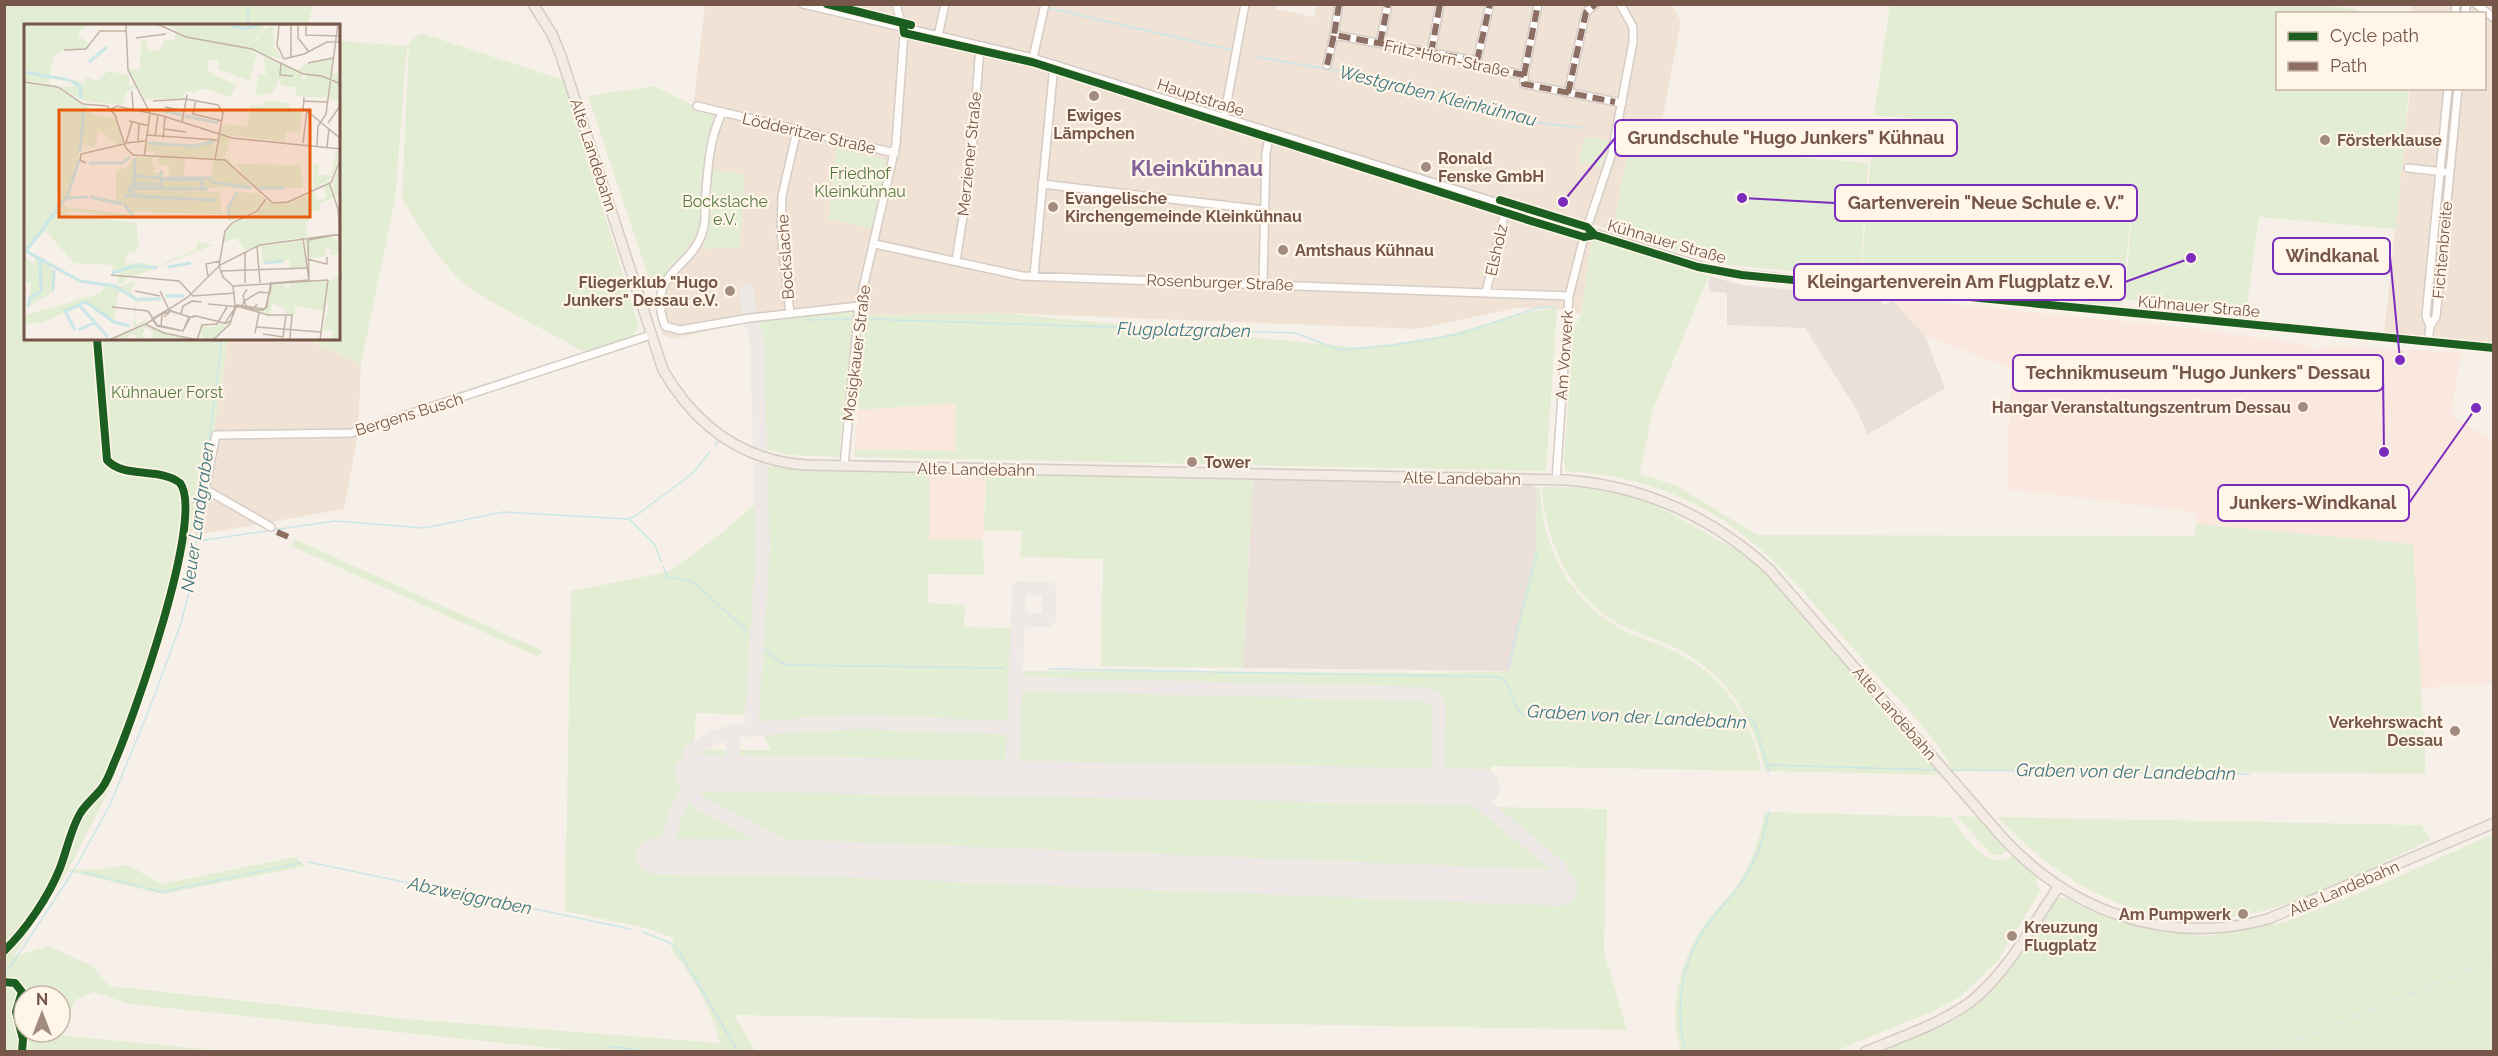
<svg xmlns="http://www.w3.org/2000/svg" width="2498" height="1056" viewBox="0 0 2498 1056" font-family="Raleway,sans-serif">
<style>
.residential{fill:#f0e3d5}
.commercial{fill:#fae7de}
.industrial{fill:#eae0d9}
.green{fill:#e3edd3}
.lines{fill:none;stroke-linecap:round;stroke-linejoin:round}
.stream{stroke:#cae6e7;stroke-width:1.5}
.taxiway{stroke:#eee8e6;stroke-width:14}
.runway{stroke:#eee8e6;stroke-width:36}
.minor-casing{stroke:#d5ccc6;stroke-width:10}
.major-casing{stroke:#d5cbc5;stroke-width:12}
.minor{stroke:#fefdfc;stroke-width:7}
.major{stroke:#f2ece4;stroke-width:9}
.rail{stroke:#e4e1e4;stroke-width:1.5;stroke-dasharray:9 6;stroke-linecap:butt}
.quiet{stroke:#8d6e63;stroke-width:6;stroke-dasharray:12 6;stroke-linecap:butt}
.cycleway-casing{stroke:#fff5e9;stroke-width:11}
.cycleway{stroke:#1b5e20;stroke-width:8}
.poi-dot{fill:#a28c80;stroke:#fff5e9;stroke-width:2}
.labels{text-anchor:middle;stroke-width:4.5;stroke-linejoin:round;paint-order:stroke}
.street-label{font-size:16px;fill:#755648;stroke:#fff5e9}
.poi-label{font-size:16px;font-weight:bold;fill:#755648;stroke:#fff5e9;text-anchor:start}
.park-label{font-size:16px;fill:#547b40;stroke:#fff5e9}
.water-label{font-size:18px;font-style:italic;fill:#3f7982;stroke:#fff5e9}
.district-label{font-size:22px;font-weight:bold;fill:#846498;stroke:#fff5e9}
.inset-river{fill:none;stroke:#cae6e7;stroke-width:3}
.inset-road{fill:none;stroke:#c3b2a8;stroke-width:1.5}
.view{fill:#e8590c;fill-opacity:0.15;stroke:#e8590c;stroke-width:3}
.inset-edge{fill:none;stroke:#755648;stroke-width:3}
.leader{fill:none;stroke:#7b2cbf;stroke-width:2}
.callout-dot{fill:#7b2cbf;stroke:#fff5e9;stroke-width:2}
.callout{fill:#fff5e9;stroke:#7b2cbf;stroke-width:2}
.callout-label{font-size:18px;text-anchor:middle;font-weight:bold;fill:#755648}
</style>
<rect width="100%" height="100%" fill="#f7f0e8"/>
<!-- residential -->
<path class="residential" d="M1277 4 1276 9 1314 17 1317 4H1670L1681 21 1659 137 1631 134 1613 232 1594 224 1581 314 1556 309 1517 308 1417 329 1000 313 865 315V310L854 309 743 323 673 339 662 335 657 310V292L661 279 700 229 704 161 714 116 693 107 705 5Z
M2411 5H2493V343L2384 334 2410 89 2484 88V14L2417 13 2411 11Z
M228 339H305L361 364 358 434 344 509 196 535 194 527 199 493 206 486Z"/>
<!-- commercial -->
<path class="commercial" d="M1898 299 2189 328 2308 345 2315 350H2322L2325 347 2461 352 2451 416 2493 441V683L2420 688 2413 544 2196 524V512L2007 489 2011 368 1925 336 1893 301Z
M956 403V451L855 449 858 410Z
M929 472 986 473 983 540H929Z"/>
<!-- industrial -->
<path class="industrial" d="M1709 276 1742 285 1879 298 1883 305 1893 301 1925 336 1945 388 1867 435 1858 412 1805 328 1727 325V293L1709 291Z
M1253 478 1521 482 1537 488 1536 546 1510 671 1243 668Z"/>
<!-- green -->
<path class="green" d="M5 4 313 5 307 25 26 26V339H228L206 486 199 493 194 527 144 686 104 778 113 782 68 870 105 869 128 865 161 884 295 857 306 866 163 894 68 871 13 957 49 946 92 966 110 986 406 1019 720 1043C711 1009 695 978 672 951L674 938 646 928 565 911 571 591 668 572 717 537 755 504 754 464 806 469 929 471V540H983L984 575 928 574V603L965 605 964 627 1013 628 1009 757 997 768 739 763 735 759V750H771L754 715 696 713 694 749 730 750V759L726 763H693L692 782 1468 796 1490 797V807L1607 809 1604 952 1627 1030 734 1015 755 1051 589 1052 130 1004 94 992 75 1000 65 1030H60V996H24V1032L225 1051 5 1052Z
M2313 4 2355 9 2356 13 2278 14V88L2409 89 2396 229 2259 217 2246 313 2125 299 2137 147 2122 305 1929 287 1861 277 1874 120 1943 126 1942 136 1945 135 1946 122 1874 115 1890 5Z
M421 33 563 80 639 326 632 337 593 351H582L485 298 458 279 435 251 402 199 409 43Z
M339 41 407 46 395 199 361 364 307 339H339Z
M654 86 714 116 704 161 700 229 671 270 661 279 650 281 588 96Z
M1631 134 1752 153 1868 163 1860 278 1721 264 1613 232Z
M1584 137 1608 140 1602 166 1580 162Z
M836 148 893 161 877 229 829 219Z
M711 170 745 174 740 247 704 249Z
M1592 239 1709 276 1653 409 1640 474 1677 486 1757 535 2195 536 2196 524 2413 544 2426 774 1952 770C1933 731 1897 699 1869 667 1775 559 1721 482 1566 471L1564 460 1573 336H1570L1581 314Z
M1557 308 1546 471 854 457 855 449 956 451V403L858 410 865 315 1000 313 1362 348 1433 339 1530 312Z
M854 309 839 457 789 455 763 448V356L758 321Z
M867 460 1310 469V471L868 464Z
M1312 469 1514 472 1546 474 1312 472Z
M986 473 1253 478 1243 668 1101 666 1103 559 1020 557 1022 531 984 530Z
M1540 487C1542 545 1567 598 1619 628 1636 638 1656 642 1674 651 1722 674 1753 719 1761 771L1491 766 1490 777H1453L1444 766H1433L1422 776 1027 769 1017 757 1021 671 1440 673 1510 671 1536 546 1537 488Z
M1542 487H1589L1641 497 1744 554 1775 580 1944 775 1765 771C1754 723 1733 683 1690 656 1669 642 1645 637 1623 626 1571 599 1545 543 1542 487Z
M294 539 543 651 537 656 291 546Z
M1765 812 1950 817C1967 837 1986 874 2014 855L2038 876 2036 883 2041 890 1998 960 1960 997 1933 1011 1836 1051 1681 1052C1668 1010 1680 958 1705 924 1715 909 1730 897 1740 881 1753 859 1760 837 1765 812Z
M1957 816 1981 817 2009 849 2000 855 1991 854Z
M1998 817 2421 825 2430 840C2376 865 2320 896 2262 911 2159 939 2067 892 1998 817Z
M2493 834V1051L1878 1052 1959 1018 1995 984 2057 899 2062 897 2143 928 2205 936 2282 923 2375 887Z"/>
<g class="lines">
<!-- stream -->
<path class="stream" d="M248 4V26
M1048 8 1232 50
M1257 57 1370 76 1430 90 1540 123 1583 128
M862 319 1295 333 1340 350 1393 345 1459 334 1540 307H1553
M807 320 854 319
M715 445 718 441
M629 519 655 545 661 562
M197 541 335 521 424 528 503 512 628 519 637 515 692 474 710 452
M663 567 668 577 693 581 747 631
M765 649 777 660 789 665 1004 668
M1508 668 1537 552
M1050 669 1501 677C1514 686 1510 709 1525 715L1750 719 1754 721 1769 771
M1768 765 1940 770
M1951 770 2250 774
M308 862 631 929
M83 872 161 892 301 863
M643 932 670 943 681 954 738 1052
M4 976 74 870 110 805 152 702 181 623 190 589 222 339
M605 1046 657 1052
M1686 1052C1673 1009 1682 960 1708 924 1722 905 1739 890 1750 869 1760 852 1765 832 1769 812"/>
<!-- taxiway -->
<path class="taxiway" d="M747 291 748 307 757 341 763 549 751 730
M1015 684 1425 694 1436 700 1439 706 1438 786
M733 731 713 738 691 751C684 771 685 787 699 802L805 858
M732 774 733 731 812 724 865 722 1014 728
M1012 779 1019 588 1049 589V620H1018
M1468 786V796L1491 811 1560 868V888
M664 857 674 818 688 788"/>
<!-- runway -->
<path class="runway" d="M693 773 1482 787
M655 856 805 858 1560 888"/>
<!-- minor casing -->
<g class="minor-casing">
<path id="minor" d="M803 4 1033 58 1720 272 2494 348
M1339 4 1334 35 1477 61 1481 66 1524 75V84L1622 103
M2476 4 2494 18
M2455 14 2456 4
M2465 14 2466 4
M938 36 945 4
M1380 43 1388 4
M1431 53 1440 4
M1033 58 1045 4
M1477 61 1490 4
M1327 65 1334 35
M1524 75 1538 4
M1568 93 1586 12 1596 4
M697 106 895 153
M722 113C708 141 708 172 705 202 705 211 706 222 703 230 692 271 645 271 665 326L680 330 750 318 859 306
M1224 118 1245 4
M2408 168 2444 172
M1042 184 1265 210
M875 244 1022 276 1569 296
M956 261 971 166 980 46
M1034 275 1054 65
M1263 284 1266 153 1270 133
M1486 292 1506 207
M790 314 781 233 782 196 797 130
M2430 326 2436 317 2458 88
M2428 342 2430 326 2426 316 2448 88
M844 466 859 306 896 144 904 33 896 4
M1556 480 1569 296 1584 237 1612 153 1633 42V27L1620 4
M271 527 205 489 216 435 351 433 651 335"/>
</g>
<!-- major casing -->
<g class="major-casing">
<path id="major" d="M533 4 552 34 561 56 663 370C695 425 742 461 807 465L1567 480C1644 486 1712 517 1769 569L2003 838C2072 913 2169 946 2268 919L2494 823
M1865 1052C1900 1037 1938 1025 1969 1003 2007 974 2032 925 2059 886"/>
</g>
<!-- minor -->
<use href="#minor" class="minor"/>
<!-- major -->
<use href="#major" class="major"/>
<!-- rail -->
<path class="rail" d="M2269 1052 2494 959"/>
<!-- quiet -->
<path class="quiet" d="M1339 4 1334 35 1477 61 1481 66 1524 75V84L1615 102
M1380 43 1388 4
M1431 53 1440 4
M1477 61 1490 4
M1327 65 1334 35
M1524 75 1538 4
M1568 93 1586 12 1596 4
M277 532 291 538"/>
<!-- cycleway casing -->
<g class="cycleway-casing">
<path id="cycleway" d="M827 4 911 25
M903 24 904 33 1032 62 1525 219 1584 237 1595 235 1698 267 1742 275 2494 348
M1500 200 1587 227 1595 235
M4 951C26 930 49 896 60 868 67 850 71 828 81 812 87 803 96 796 102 788 107 781 111 771 114 763 132 722 206 516 180 483 160 467 124 479 107 460L97 339
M4 982 15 983 22 992 16 1012 23 1039 22 1052"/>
</g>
<!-- cycleway -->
<use href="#cycleway" class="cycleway"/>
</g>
<!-- markers -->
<g class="poi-dot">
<circle cx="1094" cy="96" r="6"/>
<circle cx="2325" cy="140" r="6"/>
<circle cx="1426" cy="167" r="6"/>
<circle cx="1053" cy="207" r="6"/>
<circle cx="1283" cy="250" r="6"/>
<circle cx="730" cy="291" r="6"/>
<circle cx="2303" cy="407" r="6"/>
<circle cx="1192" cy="462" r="6"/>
<circle cx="2455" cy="731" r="6"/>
<circle cx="2243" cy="914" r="6"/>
<circle cx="2012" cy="936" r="6"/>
</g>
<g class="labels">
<!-- street labels -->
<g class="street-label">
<text transform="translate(1447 58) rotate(12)" y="6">Fritz-Horn-Straße</text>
<text transform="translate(1201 97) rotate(18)" y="6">Hauptstraße</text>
<text transform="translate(809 133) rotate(13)" y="6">Lödderitzer Straße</text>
<text transform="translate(969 154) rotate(-84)" y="6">Merziener Straße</text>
<text transform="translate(594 155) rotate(72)" y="6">Alte Landebahn</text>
<text transform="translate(1667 241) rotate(16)" y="6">Kühnauer Straße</text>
<text transform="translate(1496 250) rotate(-77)" y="6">Elsholz</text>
<text transform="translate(2442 250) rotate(-85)" y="6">Fichtenbreite</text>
<text transform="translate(785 257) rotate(-94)" y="6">Bockslache</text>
<text transform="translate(1220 282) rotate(2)" y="6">Rosenburger Straße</text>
<text transform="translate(2199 306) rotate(5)" y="6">Kühnauer Straße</text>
<text transform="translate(856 353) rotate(-83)" y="6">Mosigkauer Straße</text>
<text transform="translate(1564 355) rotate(-86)" y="6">Am Vorwerk</text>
<text transform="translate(409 414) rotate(-17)" y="6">Bergens Busch</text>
<text transform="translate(976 469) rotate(1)" y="6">Alte Landebahn</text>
<text transform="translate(1462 478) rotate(1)" y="6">Alte Landebahn</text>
<text transform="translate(1895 713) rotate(49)" y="6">Alte Landebahn</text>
<text transform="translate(2344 888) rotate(-23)" y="6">Alte Landebahn</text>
</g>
<!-- poi labels -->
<g class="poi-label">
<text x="1094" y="121" text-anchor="middle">Ewiges<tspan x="1094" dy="18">Lämpchen</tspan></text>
<text x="2337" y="146">Försterklause</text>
<text x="1438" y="164">Ronald<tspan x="1438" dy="18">Fenske GmbH</tspan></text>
<text x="1065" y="204">Evangelische<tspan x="1065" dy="18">Kirchengemeinde Kleinkühnau</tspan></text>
<text x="1295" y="256">Amtshaus Kühnau</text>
<text x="718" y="288" text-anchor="end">Fliegerklub "Hugo<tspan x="718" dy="18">Junkers" Dessau e.V.</tspan></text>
<text x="2291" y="413" text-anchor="end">Hangar Veranstaltungszentrum Dessau</text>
<text x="1204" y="468">Tower</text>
<text x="2443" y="728" text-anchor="end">Verkehrswacht<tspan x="2443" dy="18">Dessau</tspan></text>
<text x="2231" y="920" text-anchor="end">Am Pumpwerk</text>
<text x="2024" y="933">Kreuzung<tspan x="2024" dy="18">Flugplatz</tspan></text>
</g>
<!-- park labels -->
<g class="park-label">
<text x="860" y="179">Friedhof<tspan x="860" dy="18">Kleinkühnau</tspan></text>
<text x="725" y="207">Bockslache<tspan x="725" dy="18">e.V.</tspan></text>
<text x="167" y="398">Kühnauer Forst</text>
</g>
<!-- water labels -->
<g class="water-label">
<text transform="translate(1438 96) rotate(14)" y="6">Westgraben Kleinkühnau</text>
<text transform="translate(1184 330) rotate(1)" y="6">Flugplatzgraben</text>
<text transform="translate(198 517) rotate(-82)" y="6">Neuer Landgraben</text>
<text transform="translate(1637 717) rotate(3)" y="6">Graben von der Landebahn</text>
<text transform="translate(2126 772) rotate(1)" y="6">Graben von der Landebahn</text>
<text transform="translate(470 896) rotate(12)" y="6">Abzweiggraben</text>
</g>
<!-- district labels -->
<g class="district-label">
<text x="1197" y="176">Kleinkühnau</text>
</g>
</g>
<!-- overview -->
<g transform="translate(24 24)">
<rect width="316" height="316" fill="#f7f0e8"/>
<path d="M0 0H65L53 11 66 20 62 25 40 26 29 33 25 60 0 57ZM143 0 154 1 159 6 155 0H244L236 7 235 13 227 17 235 15 237 8 249 2 250 23 258 35 221 25 233 30 224 59 220 53 213 54V51L194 46V36H185L183 46 192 52 210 60 215 56 206 73 183 65 172 66 170 72 168 66 165 67 158 72 161 75H121L104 45H116L117 17H123L124 27 135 26 141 16 150 15 152 6 158 9ZM239 30 277 50 279 59 282 50 273 47 285 38 308 35 307 49 316 50 315 76H307L304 70V74L272 72 271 63 257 62 256 55 248 69 231 72 235 50 242 51ZM84 47 105 51V60L112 63 103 68 99 81 59 77 36 63H49L51 56 59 59 62 53 73 57ZM0 58 33 63 64 82 66 90 92 94 99 119 94 122 75 106 71 123 58 120 42 174 66 173 42 174 37 182 107 191 103 181 92 178V146L102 144 111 133 131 132V127L121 128 122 118 172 121 191 117 190 134H161L160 154H187L189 135 200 136 230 164 105 163 196 168 198 190 109 188 112 194 43 187 42 190 113 199 114 223 110 229H103L101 241 113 238 133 242 171 226 174 218 189 221 114 251 101 252V258L94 261 95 249H88L89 241 50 239 22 207 2 226ZM134 133V140L146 143 145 154H137V150L128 147 134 144 128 140V134ZM241 77 264 79 268 87 278 89 276 109 262 108 261 118 197 110 199 100 223 103 227 81 240 82ZM195 110 207 114 200 134 212 140 277 141 279 164H231L211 140 192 134ZM313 125 316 133 306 156 290 166 289 141 295 139 294 150 307 152ZM316 140V170L296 180 295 187H287L285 198 281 199 283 212 278 214 283 244 267 245 265 236 239 240 237 222 270 218 275 217V214L237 220 222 227 212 214 199 219 204 202 232 189 242 177 264 179 290 168 293 177 302 173 301 164H297L305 158 310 170 309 158ZM212 168 234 169 240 174 236 183 206 198 204 186ZM314 209 305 211 315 218 310 221 315 222 316 231 312 227V231H306V225L302 224 301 233 283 234 281 215ZM0 231 9 240 12 233 30 246 29 268 4 283 7 259H2ZM315 252 316 316H308L309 307 298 306 304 287 303 271 300 287 271 282 270 291H261V285L248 279 246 291 234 288 231 303 234 288 231 286 242 284 248 260 261 261 264 268 266 258 305 257ZM111 257 107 268 114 276 139 277 113 278 111 298 113 300 123 295 121 299 109 303 112 277 95 267 92 282H86L92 284 90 298 62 279 17 299 0 300 3 291 77 269 81 260 95 263ZM196 299 201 300V304L189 316H175L180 313 176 309 178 302 187 303ZM117 300 170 316H125L130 309 122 303 118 310 121 316H114L109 309 102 313 103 316H87Z" fill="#e3edd3" fill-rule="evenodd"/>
<path class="inset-river" d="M206 1 220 5 237 0M65 38 83 23M0 48 45 56M46 56 56 62 57 75M140 87 158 91M161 92 194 99M124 119 170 122 190 117M56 128 60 83M65 139H98L106 133M112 152 136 154M141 154H186L188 158 227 164M137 155 178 156 179 165M108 160 104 166 116 173M110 160 111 134M105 164 184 165M109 164V160H137M235 164H261M137 165V146M101 172 192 176M66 173 98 180M43 174 64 173M96 192 110 193 100 180M206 196 204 184 213 168M0 226 56 257 91 262 113 276M3 226 44 171 55 136M241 239 259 237M113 242 133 244M144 243 167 239M88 249 111 242M29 267 30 246M141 272H160M114 275H137M56 280 62 278 90 298 106 302M4 283 6 273 17 268 16 236M51 306 41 287 55 281 84 313M54 306 72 298"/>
<path class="inset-road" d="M102 0 104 46 126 89 120 133M133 0 162 13 228 25 279 50 298 52 317 60M267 0V34M274 0V14L285 28M282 1V11L317 12M112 14 142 10M40 26 62 25 76 7H102M260 35 253 21 255 1H314M260 35 280 30 303 18H317M284 39 309 34M257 40 256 51 269 52M0 58 34 63 59 80 83 82 91 91 102 124 109 131 201 136 249 179 264 178 308 158M108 67 109 85M162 75 194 81 199 89 191 135M172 76 169 90 198 97M129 77 162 75M280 77 303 78M141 83 160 87M87 85 93 82 139 92 208 114 317 125M283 87 317 115M105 97 125 102M108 98 102 119 121 117M158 98 163 71M304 99 316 82M140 105 162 108M123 111 193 116M131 113 134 91M139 114 141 93M114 118 115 100M279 119 283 86H279L280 73M293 122 294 102 302 90 314 0M303 123 305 104M62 139 56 136 57 130 100 120M315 209 317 256M316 211 314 185 306 161 317 134M279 214 285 257M233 223 236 259M283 235 303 240V233M197 247 284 244M87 251 155 257 169 272 211 269M184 252 182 240 196 237M221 259V229M210 262 304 256M247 263 246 268 244 274 243 282 242 284 239 286H233L213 281 207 296 205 298 203 299H200L172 292 168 293H166L143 286 128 295 133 302 159 307 166 294 167 293H168L169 292H172L201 299 213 281 240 285 242 283 244 274 247 261 249 259 285 256 284 216 317 210M223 265 219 272 222 282 230 284 233 280M111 267 136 272M136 267 145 286 165 293M184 280 216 283 244 291H268L266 314M91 283H88L124 287 133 301 159 307 165 293M218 283 220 277 235 268 245 269 247 258M157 290 159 282 168 277 178 278M122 300 164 273 196 241 236 221 317 210M137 302 138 290 146 288 140 293M232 303 297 308M231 309 235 289M239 310 259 313 262 292M85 316 121 300 140 309 174 316M173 316 178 301 193 300 203 283M189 316 206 300 211 282 209 262 199 253 195 242 201 207 208 199 233 187 242 175M296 316 304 256"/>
<path class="view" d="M35 86H286V193H35Z"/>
<rect width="316" height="316" class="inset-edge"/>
</g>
<!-- callouts -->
<path class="leader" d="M1563 202L1615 138M1742 198L1835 203M2400 360L2390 256M2191 258L2125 282M2384 452L2383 373M2476 408L2409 503"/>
<g class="callout-dot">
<circle cx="1563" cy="202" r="6"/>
<circle cx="1742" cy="198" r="6"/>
<circle cx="2400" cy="360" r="6"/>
<circle cx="2191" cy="258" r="6"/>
<circle cx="2384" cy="452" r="6"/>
<circle cx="2476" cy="408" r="6"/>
</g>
<g class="callout">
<rect x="1615" y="120" width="342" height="36" rx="6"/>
<rect x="1835" y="185" width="302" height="36" rx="6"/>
<rect x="2273" y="238" width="117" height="36" rx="6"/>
<rect x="1794" y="264" width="331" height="36" rx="6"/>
<rect x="2013" y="355" width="370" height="36" rx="6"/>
<rect x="2218" y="485" width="191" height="36" rx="6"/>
</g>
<g class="callout-label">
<text x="1786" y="144">Grundschule "Hugo Junkers" Kühnau</text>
<text x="1986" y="209">Gartenverein "Neue Schule e. V."</text>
<text x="2332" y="262">Windkanal</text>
<text x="1960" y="288">Kleingartenverein Am Flugplatz e.V.</text>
<text x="2198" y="379">Technikmuseum "Hugo Junkers" Dessau</text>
<text x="2313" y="509">Junkers-Windkanal</text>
</g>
<!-- border -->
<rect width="2498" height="1056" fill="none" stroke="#755648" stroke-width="12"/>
<!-- legend -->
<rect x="2276" y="12" width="210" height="78" fill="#fff5e9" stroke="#c8b5a9" stroke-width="1.5"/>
<rect x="2288" y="32" width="30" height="9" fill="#1b5e20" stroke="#c8b5a9" stroke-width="1.5"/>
<text x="2330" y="42" font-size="18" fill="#755648">Cycle path</text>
<rect x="2288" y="62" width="30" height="9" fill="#8d6e63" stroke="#c8b5a9" stroke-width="1.5"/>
<text x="2330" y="72" font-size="18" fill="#755648">Path</text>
<!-- north arrow -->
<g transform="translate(42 1014)"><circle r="28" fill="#fff5e9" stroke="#c8b5a9" stroke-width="1.5"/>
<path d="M0-4.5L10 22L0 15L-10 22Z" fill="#a28c80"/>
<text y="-9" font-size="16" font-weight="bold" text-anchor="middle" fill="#755648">N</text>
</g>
</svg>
